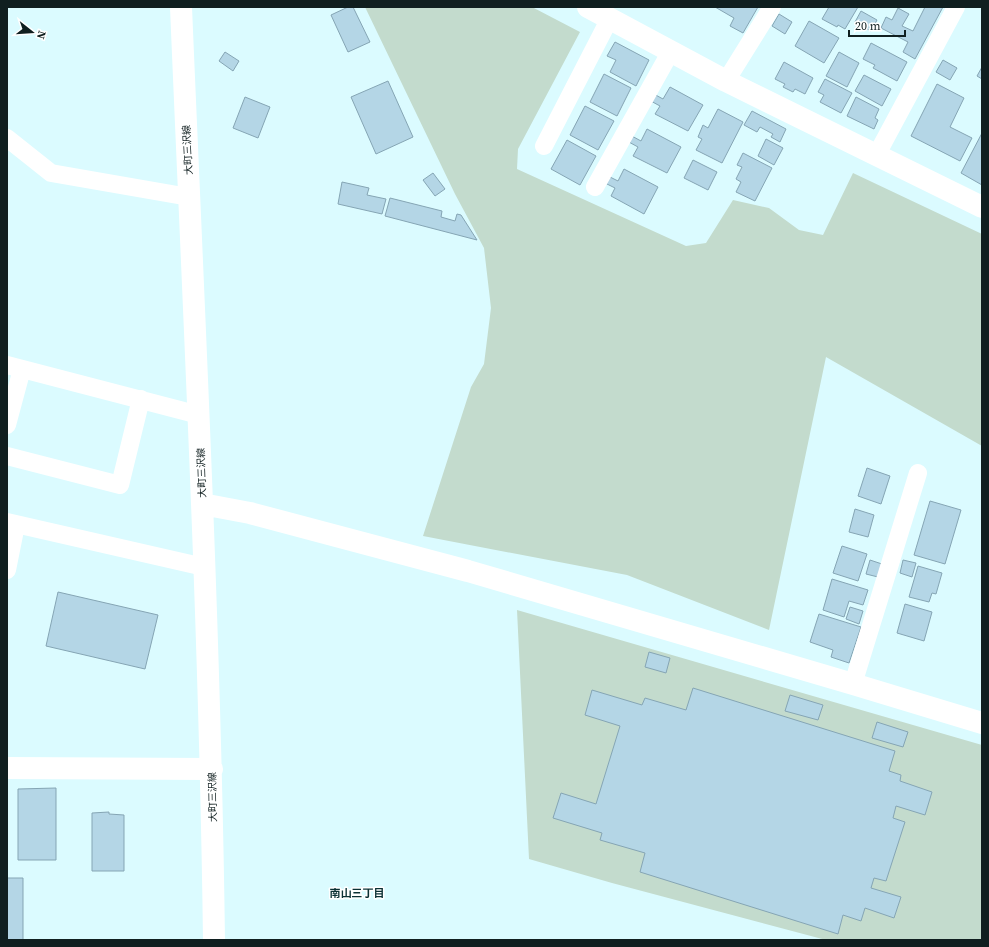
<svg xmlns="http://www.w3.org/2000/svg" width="989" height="947" viewBox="0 0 989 947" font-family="'Source Serif 4','Noto Sans JP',serif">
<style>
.green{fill:#c3dbcd}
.building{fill:#b4d6e6;stroke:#85a5b4}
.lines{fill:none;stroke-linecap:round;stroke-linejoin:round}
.street{stroke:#fff;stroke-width:18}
.secondary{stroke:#fff;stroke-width:22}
.labels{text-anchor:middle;stroke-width:3;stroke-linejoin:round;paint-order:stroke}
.street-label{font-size:10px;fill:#101f20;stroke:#fff}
.neighbourhood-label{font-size:11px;font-weight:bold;fill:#0b3034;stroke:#fff}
</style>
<rect width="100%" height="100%" fill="#dbfbff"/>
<!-- green -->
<path class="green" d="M365 7H532L580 32 518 149 517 169 686 246 706 243 733 200 769 208 799 230 823 235 853 173 982 234V446L826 357 769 630 627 575 423 536 471 387 484 364 491 308 484 248 455 194Z
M517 610 982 745V940H826L612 883 529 859Z"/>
<!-- building -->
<path class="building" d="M348 7H353L370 42 348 52 331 15Z
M715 7H758L743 33 730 26 734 18Z
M829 7H858L845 29 838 25 837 27 822 19Z
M925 7H943L915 59 903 52 908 42 881 28 886 17 892 20 898 8 909 14 902 26 913 31Z
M861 11 877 20 871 31 855 22Z
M779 14 792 22 785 34 772 26Z
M809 21 839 38 824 63 795 46Z
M615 42 649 60 636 86 610 72 616 60 607 56Z
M871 43 907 62 897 81 873 68 875 65 863 59Z
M225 52 239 61 233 71 219 61Z
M839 52 859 63 847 87 826 76Z
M943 60 957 68 950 80 936 72Z
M784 62 813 78 805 94 795 89 793 92 783 87 785 84 775 79Z
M982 67V79L977 76Z
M604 74 631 88 617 116 590 102Z
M864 75 891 89 882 106 855 91Z
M825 79 852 93 841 113 820 102 824 95 818 92Z
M388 81 413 137 376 154 351 97Z
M937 84 964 98 950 127 972 138 960 161 911 136Z
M670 87 703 105 688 131 655 114 660 106 649 100 652 93 663 99Z
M245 97 270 107 258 138 233 128Z
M856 97 879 109 875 118 878 120 874 129 847 116Z
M585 106 614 121 598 150 570 135Z
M718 109 743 122 722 163 696 150 702 139 698 137 703 125 708 128Z
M752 111 786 129 780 142 771 137 773 134 760 127 757 132 744 125Z
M647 129 681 147 667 173 633 156 638 147 627 141 630 135 641 141Z
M982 133V185L961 173Z
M766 139 783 148 774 165 758 156Z
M567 140 596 156 580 185 551 169Z
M743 153 772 168 755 201 736 192 741 182 736 179 742 167 737 165Z
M693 160 717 172 708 190 684 178Z
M624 169 658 187 644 214 611 196 615 188 605 183 608 176 618 181Z
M433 173 445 189 435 196 423 180Z
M342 182 369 188 367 195 386 199 382 214 338 204Z
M390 198 442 211 441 217 455 221 457 214 461 215 477 240 385 216Z
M867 468 890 476 881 504 858 496Z
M930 501 961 510 945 564 914 555Z
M855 509 874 515 868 537 849 532Z
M842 546 867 554 858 581 833 573Z
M870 560 882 564 878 577 866 574Z
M903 560 916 563 912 577 900 573Z
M918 566 942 573 936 594 932 593 929 602 909 597Z
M832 579 868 590 863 605 849 601 844 617 823 610Z
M58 592 158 615 145 669 46 646Z
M905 604 932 612 924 641 897 633Z
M850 607 863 611 859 624 846 619Z
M819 614 861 627 849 663 831 657 833 650 810 642Z
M649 652 670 658 666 673 645 667Z
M693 688 895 751 889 771 901 775 900 781 932 792 925 815 896 806 893 818 905 822 886 881 874 878 871 888 901 897 894 918 865 908 861 921 843 915 838 934 640 872 645 853 600 840 602 833 553 818 561 793 596 804 620 726 585 715 592 690 642 705 645 698 686 710Z
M790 695 823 705 818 720 785 711Z
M877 722 908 732 903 747 872 738Z
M56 788V860H18V789Z
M109 812V814L124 815V871H92V813Z
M7 878H23V940H7Z"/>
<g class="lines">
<!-- street -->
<path class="street" d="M726 81 772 7
M7 138 51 173 189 197
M544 146 610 18
M876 156 956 7
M595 187 671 51
M7 365 199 415
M7 425 22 369
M7 456 120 485 141 399
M7 522 204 567
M7 570 16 525
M853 684 918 473"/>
<!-- secondary -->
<path class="secondary" d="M181 7C194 318 210 629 214 940
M588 7 726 81 982 207
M202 504 250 513 468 571 853 684 982 723
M7 768 212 769"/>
</g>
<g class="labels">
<!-- street labels -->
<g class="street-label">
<text transform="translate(187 150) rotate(-93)" y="4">大町三沢線</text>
<text transform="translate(201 473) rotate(-92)" y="4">大町三沢線</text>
<text transform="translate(212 797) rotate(-91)" y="4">大町三沢線</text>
</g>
<!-- neighbourhood labels -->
<g class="neighbourhood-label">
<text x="357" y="897">南山三丁目</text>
</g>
</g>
<!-- border -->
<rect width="989" height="947" fill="none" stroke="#101f20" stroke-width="16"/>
<!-- north arrow -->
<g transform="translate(32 32) rotate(107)" stroke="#ffffff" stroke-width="3" paint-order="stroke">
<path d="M0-3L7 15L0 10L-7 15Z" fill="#101f20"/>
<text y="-6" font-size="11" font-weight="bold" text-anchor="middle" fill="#101f20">N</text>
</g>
<!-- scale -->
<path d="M849 30v6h56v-6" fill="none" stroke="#101f20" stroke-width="2"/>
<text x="855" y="30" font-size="12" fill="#101f20" stroke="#ffffff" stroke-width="3" paint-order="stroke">20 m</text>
</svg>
